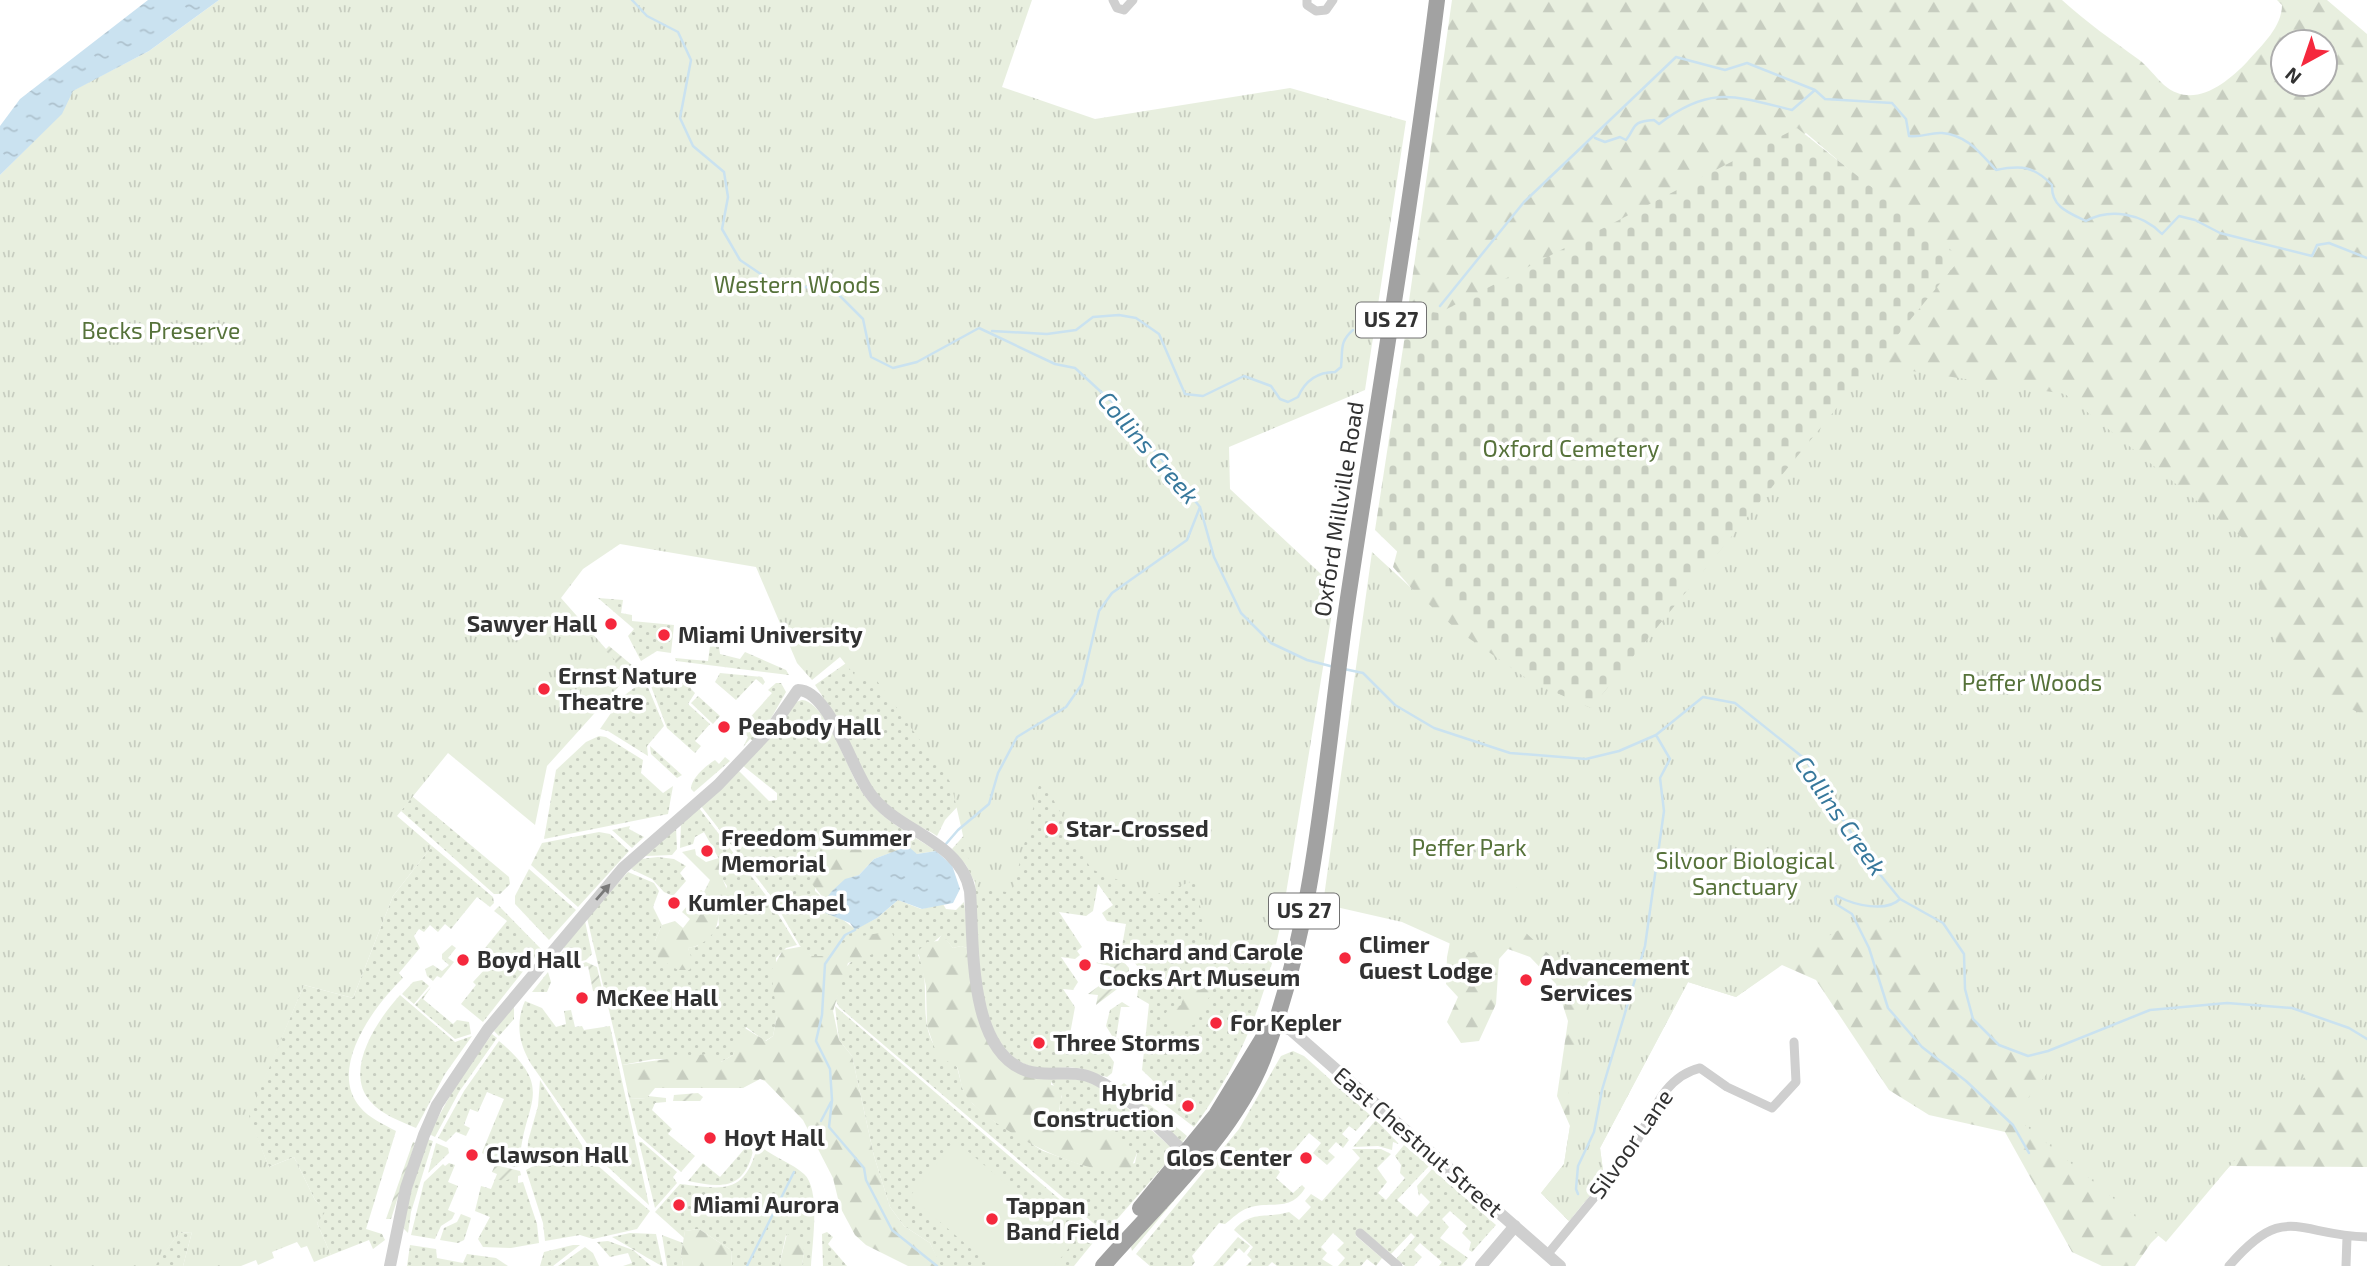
<svg xmlns="http://www.w3.org/2000/svg" width="2367" height="1266" viewBox="0 0 2367 1266" font-family="'Exo 2',sans-serif">
<style>
.grass{fill:url(#grass-dots)}
.forest{fill:url(#forest-firs);fill-rule:evenodd}
.cemetery{fill:url(#cemetery-stones)}
.park{fill:url(#park-tufts)}
.garden{fill:url(#garden-furrows)}
.pitch{fill:#e8efdf}
.water{fill:url(#water-ripples)}
.lines{fill:none;stroke-linecap:round;stroke-linejoin:round}
.stream{stroke:#cae2f0;stroke-width:2.5}
.minor{stroke:#cfcfcf;stroke-width:9}
.tertiary{stroke:#cfcfcf;stroke-width:12}
.trunk{stroke:#a2a2a2;stroke-width:16}
.oneway{fill:#797979}
.poi-dot{fill:#f5283d;stroke:#fff;stroke-width:2.5}
.labels{text-anchor:middle;stroke-width:7;stroke-linejoin:round;paint-order:stroke}
.shield{fill:#fff;stroke:#707070;stroke-width:2}
.shield-label{font-size:21px;font-weight:bold;fill:#323232}
.park-label{font-size:23px;fill:#56723a;stroke:#fff}
.street-label{font-size:23px;fill:#323232;stroke:#fff}
.poi-label{font-size:23px;font-weight:bold;fill:#323232;stroke:#fff;text-anchor:start}
.water-label{font-size:24px;font-style:italic;fill:#37789c;stroke:#fff}
</style>
<defs>
<pattern id="grass-dots" width="8" height="8" patternUnits="userSpaceOnUse" patternTransform="scale(1.75)"><rect width="8" height="8" fill="#e8efdf"/><path d="M2 2h.1M6 6h.1" fill="none" stroke="#c7cdc0" stroke-width="1.8" stroke-linecap="round"/></pattern>
<pattern id="forest-firs" width="22" height="20" patternUnits="userSpaceOnUse" patternTransform="scale(1.75)"><rect width="22" height="20" fill="#e8efdf"/><path d="M5 1l3.5 6h-7zM16 11l3.5 6h-7z" fill="#c7cdc0"/></pattern>
<pattern id="cemetery-stones" width="16" height="16" patternUnits="userSpaceOnUse" patternTransform="scale(1.75)"><rect width="16" height="16" fill="#e8efdf"/><path d="M2 7V4a2 2 0 0 1 4 0v3zM10 15v-3a2 2 0 0 1 4 0v3z" fill="#c7cdc0"/></pattern>
<pattern id="park-tufts" width="24" height="20" patternUnits="userSpaceOnUse" patternTransform="scale(1.75)"><rect width="24" height="20" fill="#e8efdf"/><path d="M3 7l-1-3M5 7V3M7 7l1-3M15 17l-1-3M17 17v-4M19 17l1-3" fill="none" stroke="#c7cdc0"/></pattern>
<pattern id="garden-furrows" width="10" height="10" patternUnits="userSpaceOnUse" patternTransform="scale(1.75)"><rect width="10" height="10" fill="#e8efdf"/><path d="M-1 1l2-2M0 10L10 0M9 11l2-2" fill="none" stroke="#c7cdc0"/></pattern>
<pattern id="water-ripples" width="26" height="14" patternUnits="userSpaceOnUse" patternTransform="scale(1.75)"><rect width="26" height="14" fill="#cae2f0"/><path d="M2 4q2-2 4 0t4 0M15 11q2-2 4 0t4 0" fill="none" stroke="#aec2ce"/></pattern>
</defs>
<rect width="100%" height="100%" fill="#fff"/>
<!-- grass -->
<path class="grass" d="M598 598 623 600 621 613 632 615V621L674 625 671 653 657 651 641 661 628 636 634 629Z
M710 646 719 647 720 654 740 659 745 652 786 670 789 675 676 661 675 658 708 661Z
M849 661 864 665 959 757V805L945 820 937 836C923 826 904 822 891 809 855 776 843 724 815 685Z
M672 672 689 675 691 689 695 693 688 704 710 724 695 741 701 746 695 753 667 728 649 681V679Z
M720 673 762 677 765 682 763 685 756 679 736 700 715 682Z
M645 680 664 726 647 746 648 756 608 731 600 729 622 697Z
M776 683H781L786 692 769 722 753 741 750 739 743 747 748 737 743 732 736 733 772 693 768 690Z
M698 696 720 716 713 724 691 703Z
M802 700C824 701 846 763 856 782 874 817 907 831 936 851L917 854 903 848 896 851C883 844 842 831 829 836 816 850 816 872 815 891L825 900 822 904 855 929 877 918 898 900 921 909 943 904 946 909 956 910 964 902 970 949 961 946 953 948 942 935 918 955C932 983 918 1018 934 1045 942 1058 949 1057 957 1067L963 1090 973 1104 994 1121 1043 1151 1082 1165 1111 1170 1135 1163 1137 1153C1131 1148 1124 1144 1118 1140 1109 1132 1105 1123 1095 1114L1072 1125C1059 1119 1057 1108 1062 1096L1048 1078H1079L1108 1091 1174 1150 1175 1153 1105 1233 839 1007 836 1001 843 970 854 959 811 956 800 946 771 896 701 806 738 770 769 801 777 800V793L742 765 796 702Z
M599 736 606 737 643 760 641 773 663 793 673 786 668 814 544 839 556 770 586 742Z
M650 746 682 775 677 778 651 754Z
M725 757 730 761 694 792 691 789C691 778 707 765 715 760L719 764Z
M1041 776 1205 860 1274 953C1260 1015 1234 1073 1194 1127L1164 1104 1168 1095 1142 1070 1149 1004 1137 997 1141 971 1122 946 1126 924 1107 921 1102 913 1113 905 1098 884 1093 911 1086 916 1059 912 1082 947 1077 951 1080 955 1075 959 1061 957 1078 982 1073 990 1063 989 1075 1007 1068 1045 1078 1039 1101 1044 1114 1062 1112 1073 1107 1077C1096 1075 1087 1069 1076 1068 1062 1066 1047 1071 1033 1067 971 1051 978 934 975 883L966 865 952 849 966 833Z
M412 796 509 877 510 884 500 894H494L401 811Z
M699 808 768 898 797 945 786 948 776 958 777 1016 773 1036 765 1041 746 1027 733 1055 721 1062 654 1059 622 1065 587 918 628 872 654 883 659 891 653 907 662 925 655 941 691 960 688 948 697 946 719 925 718 914 727 886 723 880V866L704 832 695 837 693 844 680 848 681 822Z
M630 826 629 829 644 837 632 848 612 830Z
M676 827 677 849 672 855 645 856Z
M599 832 610 834 629 851 578 907 531 865 542 843Z
M432 846 493 897 494 903 490 907 477 897 451 929 445 924 438 932 430 925 424 932 419 929 414 936 420 948 399 973 403 978C375 1005 327 1068 360 1107 369 1118 383 1124 396 1131L366 1229 382 1234 385 1240 373 1249 369 1240 331 1255 317 1223 325 1211 315 1200 294 1157 269 1167 248 1116 304 985 353 998 393 896Z
M658 857 674 859 686 866 680 873 686 881 673 896 664 892 652 879 631 869 641 859Z
M529 869 576 910 549 940 515 904V896Z
M499 906 542 950 529 964 494 953 480 954 507 921 494 911Z
M585 921 592 954 586 960 556 967 554 962 565 949 563 946Z
M452 945 456 948 448 958 454 962 441 978 437 976 433 981 427 976 425 969 433 965 442 971 449 965 442 959V954Z
M490 954 528 965 483 1022 461 1004 476 985 473 982 486 968 483 956Z
M548 972 551 982 547 992H532Z
M422 980 429 986 414 1004 402 994 413 982Z
M431 987 423 999 453 1024 457 1020 469 1022 471 1034 455 1039 415 1005Z
M400 995 455 1042 472 1036 445 1074 416 1128C400 1121 382 1115 370 1101 343 1070 378 1019 400 995Z
M525 1001 542 1008 556 1027 566 1024 564 1011 571 1010 575 1027 582 1026 584 1030 610 1026 649 1205 595 1155 531 1064C519 1043 515 1024 525 1001Z
M1122 1002 1130 1007H1121L1116 1038 1124 1040 1117 1044 1106 1026 1110 1010Z
M514 1006V1019L499 1036 494 1031Z
M835 1006 1100 1234 1074 1266H940L930 1243 904 1226 890 1207 874 1156 852 1056 839 1040Z
M492 1034 497 1038 459 1092 435 1137 429 1134 457 1083Z
M499 1041C560 1092 520 1104 520 1166L515 1167 517 1156 508 1160 483 1150 504 1099 487 1092 478 1112 470 1109 464 1125 470 1128 466 1136 456 1132 446 1142 438 1138 464 1091Z
M1293 1051 1304 1056 1370 1115 1356 1131 1349 1126 1342 1134 1349 1140 1343 1148 1336 1142 1328 1151 1335 1157 1327 1165 1313 1153 1321 1143 1309 1133 1283 1163 1274 1159 1272 1163 1280 1172 1276 1178 1293 1193 1302 1185 1305 1188C1290 1213 1270 1200 1248 1208 1239 1211 1233 1218 1225 1224L1219 1223 1192 1256 1195 1262 1192 1266H1150L1136 1254 1239 1129 1281 1056Z
M1268 1067 1223 1142 1132 1251 1131 1247Z
M540 1080 585 1150 553 1151 527 1165 528 1141 538 1106Z
M1124 1083 1187 1136 1181 1144 1121 1090 1120 1086Z
M648 1096 666 1098V1102L655 1103 652 1110 672 1129 668 1134 695 1156 681 1172 638 1135 629 1098 645 1099Z
M1376 1120 1399 1144 1393 1142 1392 1150 1378 1146 1353 1147Z
M427 1139 433 1141 411 1212 408 1233 404 1229 405 1211Z
M639 1142H642L677 1172 673 1177 677 1183 655 1208Z
M436 1143 448 1148 449 1153 428 1173Z
M758 1144C772 1157 791 1162 804 1174 821 1189 812 1245 811 1266H802L804 1252 786 1235 779 1266H732L731 1250 699 1229 685 1231 684 1238 655 1212 680 1184C723 1189 745 1196 758 1144Z
M1404 1145 1429 1166 1397 1200 1417 1217 1430 1202 1421 1193 1419 1196 1417 1186 1432 1169 1496 1225 1472 1252 1469 1250 1471 1242 1462 1233 1467 1226 1450 1211 1442 1219 1449 1227 1440 1238 1468 1258 1461 1266H1439L1442 1262 1420 1243 1414 1250 1422 1257 1414 1266H1405L1396 1259 1415 1237 1411 1233 1391 1254 1361 1229 1356 1236 1382 1258 1376 1266 1367 1259 1361 1266H1338L1345 1258 1337 1250 1344 1243 1333 1233 1321 1247 1327 1253 1322 1259 1333 1266H1277L1272 1262 1268 1266H1246L1252 1260 1247 1255 1253 1247 1234 1230C1251 1210 1267 1219 1289 1212L1299 1220 1311 1207 1305 1201 1311 1194 1322 1201 1360 1158 1352 1149H1381L1391 1154 1377 1168 1387 1182 1378 1193 1386 1200 1405 1178 1400 1173 1401 1165 1395 1156Z
M747 1146 753 1151C744 1190 721 1188 688 1181L703 1163 720 1177Z
M569 1153 589 1158 650 1211 637 1229 593 1239 580 1235 545 1241 543 1223 526 1170 553 1155Z
M449 1163 455 1165 448 1182 458 1186 448 1210 455 1213 452 1219 441 1226 435 1239 411 1235 424 1182 443 1164 445 1166Z
M515 1175 518 1176V1183L523 1182 537 1224 539 1243 511 1248 483 1247 478 1239 490 1217 475 1211 481 1186 491 1189 495 1179Z
M461 1214 471 1218 464 1240 458 1243 440 1240 444 1228 457 1222Z
M192 1232 183 1266H154L179 1233Z
M827 1232 833 1237 828 1244 847 1266H823L822 1234Z
M630 1233 656 1234 663 1266C660 1266 620 1241 612 1237Z
M662 1235 683 1243 681 1254 683 1266H667Z
M1238 1237 1250 1246 1244 1253 1239 1248 1223 1266H1213Z
M608 1241 633 1250 651 1266H623L632 1263 628 1253 610 1257 597 1242Z
M410 1245 436 1249 437 1258 463 1263 467 1254 496 1258 508 1266H407Z
M573 1245H580L553 1266H540L544 1252Z
M585 1247 593 1253 599 1266H558Z"/>
<!-- forest -->
<path class="forest" d="M1452 0H2062C2086 22 2112 40 2138 59 2148 66 2155 77 2164 85 2193 110 2226 84 2247 62 2262 45 2282 27 2282 5L2277 0H2327L2367 34V1167L2230 1166 2151 1243 2135 1266H2102L2072 1252 2005 1132 1929 1115 1889 1090 1816 980 1782 965 1736 997 1688 982 1600 1148 1604 1178 1569 1221 1541 1193 1564 1164 1570 1126 1557 1096 1568 1021 1556 984 1530 957 1508 949 1499 959 1496 1004 1479 1041 1461 1043 1447 1022 1458 997 1446 984 1447 957 1455 917 1465 650 1393 567 1398 548 1949 255 1806 133 1744 164 1482 322H1406ZM2283 42H2325V84H2283Z
M837 833 885 845 896 851 874 859 859 875 845 880 825 900 812 884C814 866 819 839 837 833Z
M695 849 696 855 706 862 719 858 723 867V880L729 894 726 909 718 913C720 931 705 946 688 948L694 965 689 970H678L658 958 655 941 662 925 675 921 683 928 690 919 682 912 701 890 704 892 710 880 682 852Z
M892 932 895 942 892 947 848 963 833 1011 839 1040 852 1056 874 1156 890 1207 904 1226 930 1243 941 1266H908L866 1245 855 1235 840 1207 833 1178 803 1120 765 1081 760 1079 743 1088H655L646 1099 629 1098 622 1065 706 1054 721 1062 733 1055 743 1027 766 1041 773 1036 777 1016 771 971 783 950 804 946 811 956H827C839 938 872 933 892 932Z
M942 934 953 948 961 946 970 949 991 1047 1051 1080V1085L1057 1086 1062 1094 1059 1109 1069 1124 1093 1114 1110 1126C1113 1140 1128 1143 1137 1153L1131 1168C1092 1183 990 1128 967 1097 960 1088 961 1077 957 1067L937 1055 927 1026 926 986 918 951 927 942 938 941Z
M1199 975 1208 977 1213 989 1196 1024 1181 1029 1171 1023 1166 1012 1181 1005 1187 983Z
M699 1229 731 1250 732 1266H683L681 1254 685 1231Z
M787 1234 800 1238 804 1252 802 1266H779Z"/>
<!-- cemetery -->
<path class="cemetery" d="M1797 128 1961 258 1591 708 1533 683 1375 530 1409 309 1439 313Z"/>
<!-- park -->
<path class="park" d="M219 0H1032L1002 87 1095 119 1290 88 1406 121 1365 390 1229 447 1230 489 1336 588 1282 918 1271 967 1207 950 1196 880 1155 895 1091 869 1041 777 1012 893 978 887 972 875 951 783 877 681 856 677 840 657 812 680 797 663 756 567 620 544 583 569 561 598 629 675 547 766 535 825 448 753 397 816 432 846 393 896 353 998 304 985 249 1116 269 1167 294 1157 315 1200 326 1211 317 1223 331 1255 314 1262 307 1246 301 1248 297 1242 272 1252 274 1258 258 1265 256 1260 241 1266H183L192 1232 179 1233 155 1266H0V175L61 114 72 91 149 51Z
M1872 365 2065 394 2245 540 2287 676 2367 717V1064L2318 1061 2166 1242 2014 1116 2049 1071 1909 951 1882 904 1782 964 1736 997 1688 982 1600 1148 1604 1178 1569 1221 1541 1193 1564 1164 1570 1126 1568 1068 1590 993 1525 932 1471 953 1402 922 1323 904 1372 552 1457 630 1533 683 1591 708Z"/>
<!-- garden -->
<path class="garden" d="M609 646 639 671 635 673 626 667 617 669 615 660 605 650Z
M1116 953 1129 968V980L1096 1005 1098 995 1088 994 1107 980 1110 966 1096 963Z
M586 962 597 967 603 993 593 991 588 966 563 971Z
M698 1093 703 1097 700 1101H673L674 1095Z
M413 1142 415 1143 391 1219H386Z
M483 1150 508 1160 515 1154V1167L501 1164 482 1153Z
M495 1165 520 1171 521 1175 504 1181 495 1179 497 1174 492 1172Z"/>
<!-- pitch -->
<path class="pitch" d="M1514 864 1546 881 1537 898 1505 882Z
M956 1141 1074 1242 1054 1266H991L910 1196Z"/>
<!-- water -->
<path class="water" d="M148 0H219L149 51 73 91 62 114 0 175V126L20 99Z
M903 848H910L917 854 936 851 952 865 960 889 953 903 922 909 898 900 877 918 855 930 850 923 823 912 822 904 832 891 845 879 859 875 874 859Z"/>
<g class="lines">
<!-- stream -->
<path class="stream" d="M632 0 647 16 678 32 691 60 680 118 693 146 724 172 728 197 722 229 740 260 768 279 838 294 863 319 871 357 893 368 917 362 979 328 1055 364 1075 368 1123 412 1200 507 1214 557 1241 613 1271 643 1307 660 1334 667
M1595 138 1605 142 1620 137 1626 140C1637 126 1630 122 1654 120L1659 124C1710 85 1735 96 1792 110L1815 90
M1440 306 1524 202 1676 57 1725 70 1747 63 1815 90 1825 99 1892 103 1906 119 1909 136C1922 138 1930 132 1942 133 1967 135 1980 153 1996 170 2021 165 2034 166 2052 185 2051 207 2069 213 2086 221 2110 208 2142 213 2162 234L2179 216 2195 220 2220 233 2312 256 2317 245 2329 243 2367 258
M992 331 1047 334 1076 330 1093 317 1119 315 1136 318 1159 334 1185 394 1203 396 1244 376 1271 386 1280 399 1288 402 1298 397C1305 381 1317 372 1335 372L1341 367C1343 350 1339 342 1353 330
M1344 669 1363 673 1395 705 1434 728 1510 753 1586 759 1619 751 1656 735 1703 697 1735 703 1805 759 1869 861 1900 899 1943 923 1964 954 1965 989 1973 1019 1999 1045 2028 1056 2048 1051 2150 1010 2227 1003 2292 1008 2349 1028 2367 1039
M945 845 958 830 989 804 998 773 1017 737 1066 707 1082 684 1099 611 1112 593 1187 540 1200 507
M1900 899C1886 913 1854 905 1837 896L1835 898 1836 904 1852 914 1869 948 1888 1008 1922 1047 1966 1081 2013 1125 2029 1153
M855 930 845 935 825 964 822 1015 816 1041 830 1069 832 1100 829 1127 864 1168 866 1180 892 1230 937 1266
M821 1121 831 1102
M1578 1194 1576 1189 1578 1166 1594 1132 1602 1090 1645 946 1664 811 1660 778 1670 759 1656 735
M747 1266 794 1172"/>
<!-- minor -->
<path class="minor" d="M1113 0 1117 8 1124 10 1133 0
M1307 0V5L1316 11 1326 10 1333 0
M1360 1233 1398 1266
M1547 1255 1626 1159C1649 1127 1658 1078 1700 1068L1727 1087 1772 1108 1796 1082 1794 1042
M2229 1266C2285 1201 2296 1235 2367 1237
M2346 1266 2347 1237"/>
<!-- tertiary -->
<path class="tertiary" d="M1273 1023 1291 1030 1560 1266
M390 1266 406 1188 424 1135 437 1105 488 1029 623 868 718 785 771 729 798 690C829 690 852 769 869 792 896 832 960 839 970 891 974 941 967 1051 1027 1071 1049 1078 1073 1068 1095 1079 1130 1096 1162 1131 1190 1158
M1481 1266 1515 1226"/>
<!-- trunk -->
<path class="trunk" d="M1140 1208 1216 1115 1266 1033
M1103 1266C1157 1204 1233 1136 1263 1059 1319 913 1325 752 1348 598 1378 399 1412 200 1437 0"/>
</g>
<!-- one-way arrows -->
<defs><path id="oneway-solid" d="M-6-.8H1V-3.2L6.5 0L1 3.2V.8H-6Z" transform="scale(1.75)"/></defs>
<use class="oneway" href="#oneway-solid" transform="translate(603 892) rotate(-49)"/>
<!-- markers -->
<g class="poi-dot">
<circle cx="611" cy="624" r="7"/>
<circle cx="664" cy="635" r="7"/>
<circle cx="544" cy="689" r="7"/>
<circle cx="724" cy="727" r="7"/>
<circle cx="1052" cy="829" r="7"/>
<circle cx="707" cy="851" r="7"/>
<circle cx="674" cy="903" r="7"/>
<circle cx="1345" cy="958" r="7"/>
<circle cx="463" cy="960" r="7"/>
<circle cx="1085" cy="965" r="7"/>
<circle cx="1526" cy="980" r="7"/>
<circle cx="582" cy="998" r="7"/>
<circle cx="1216" cy="1023" r="7"/>
<circle cx="1039" cy="1043" r="7"/>
<circle cx="1188" cy="1106" r="7"/>
<circle cx="710" cy="1138" r="7"/>
<circle cx="472" cy="1155" r="7"/>
<circle cx="1306" cy="1158" r="7"/>
<circle cx="679" cy="1205" r="7"/>
<circle cx="992" cy="1219" r="7"/>
</g>
<g class="labels">
<!-- shield labels -->
<g class="shield">
<rect x="1356" y="302.5" width="70" height="35" rx="5"/>
<rect x="1269" y="893.5" width="70" height="35" rx="5"/>
</g>
<g class="shield-label">
<text x="1391" y="327">US 27</text>
<text x="1304" y="918">US 27</text>
</g>
<!-- park labels -->
<g class="park-label">
<text x="797" y="293">Western Woods</text>
<text x="161" y="339">Becks Preserve</text>
<text x="1571" y="457">Oxford Cemetery</text>
<text x="2032" y="691">Peffer Woods</text>
<text x="1469" y="856">Peffer Park</text>
<text x="1745" y="869">Silvoor Biological<tspan x="1745" dy="26">Sanctuary</tspan></text>
</g>
<!-- street labels -->
<g class="street-label">
<text transform="translate(1339 509) rotate(-81)" y="8">Oxford Millville Road</text>
<text transform="translate(1418 1142) rotate(41)" y="8">East Chestnut Street</text>
<text transform="translate(1631 1144) rotate(-55)" y="8">Silvoor Lane</text>
</g>
<!-- poi labels -->
<g class="poi-label">
<text x="597" y="632" text-anchor="end">Sawyer Hall</text>
<text x="678" y="643">Miami University</text>
<text x="558" y="684">Ernst Nature<tspan x="558" dy="26">Theatre</tspan></text>
<text x="738" y="735">Peabody Hall</text>
<text x="1066" y="837">Star-Crossed</text>
<text x="721" y="846">Freedom Summer<tspan x="721" dy="26">Memorial</tspan></text>
<text x="688" y="911">Kumler Chapel</text>
<text x="1359" y="953">Climer<tspan x="1359" dy="26">Guest Lodge</tspan></text>
<text x="1099" y="960">Richard and Carole<tspan x="1099" dy="26">Cocks Art Museum</tspan></text>
<text x="477" y="968">Boyd Hall</text>
<text x="1540" y="975">Advancement<tspan x="1540" dy="26">Services</tspan></text>
<text x="596" y="1006">McKee Hall</text>
<text x="1230" y="1031">For Kepler</text>
<text x="1053" y="1051">Three Storms</text>
<text x="1174" y="1101" text-anchor="end">Hybrid<tspan x="1174" dy="26">Construction</tspan></text>
<text x="724" y="1146">Hoyt Hall</text>
<text x="486" y="1163">Clawson Hall</text>
<text x="1292" y="1166" text-anchor="end">Glos Center</text>
<text x="693" y="1213">Miami Aurora</text>
<text x="1006" y="1214">Tappan<tspan x="1006" dy="26">Band Field</tspan></text>
</g>
<!-- water labels -->
<g class="water-label">
<text transform="translate(1148 448) rotate(49)" y="8">Collins Creek</text>
<text transform="translate(1840 816) rotate(55)" y="8">Collins Creek</text>
</g>
</g>
<!-- north arrow -->
<g transform="translate(2304 63) rotate(220)"><circle r="33" fill="#ffffff" stroke="#adadad" stroke-width="2"/>
<path d="M0-5L12 26L0 18L-12 26Z" fill="#f5283d"/>
<text y="-10" font-size="19" font-weight="bold" text-anchor="middle" fill="#323232">N</text>
</g>
</svg>
